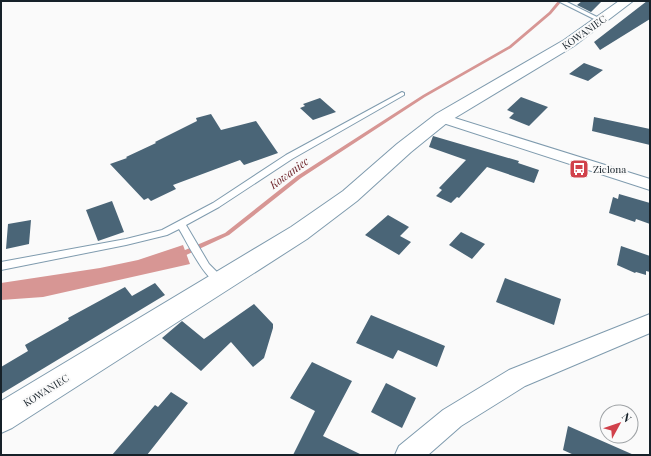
<svg xmlns="http://www.w3.org/2000/svg" width="651" height="456" viewBox="0 0 651 456" font-family="'Playfair Display',serif">
<style>
.water{fill:#d79694}
.lines{fill:none;stroke-linecap:round;stroke-linejoin:round}
.stream{fill:#d79694;fill-rule:evenodd}
.building{fill:#4a6577}
.service-casing{stroke:#7f9bae;stroke-width:2}
.minor-casing{stroke:#7f9bae;stroke-width:2}
.tertiary-casing{stroke:#7f9bae;stroke-width:2}
.service{fill:#fff;fill-rule:evenodd}
.minor{fill:#fff;fill-rule:evenodd}
.tertiary{fill:#fff;fill-rule:evenodd}
.labels{text-anchor:middle;stroke-width:4;stroke-linejoin:round;paint-order:stroke}
.street-label{font-size:10px;fill:#162129;stroke:#fafafa}
.poi-label{font-size:10px;fill:#162129;stroke:#fafafa;text-anchor:start}
.water-label{font-size:11px;font-style:italic;fill:#66191f;stroke:#fafafa}
</style>
<rect width="100%" height="100%" fill="#fafafa"/>
<!-- water -->
<path class="water" d="M183 245 190 264 43 297 1 300V283L100 268 138 260Z"/>
<g class="lines">
<!-- stream -->
<path class="stream" d="M558 1H562L551 14 511 48 425 97 301 178 229 235 182 257H178L177 255 178 253 225 233 297 176 423 95 509 46 549 12Z"/>
</g>
<!-- building -->
<path class="building" d="M582 1H602L591 12 577 5Z
M647 1H650V19L600 50 594 42Z
M584 63 603 70 588 81 569 74Z
M521 97 548 107 529 126 509 118 514 113 507 110Z
M320 98 336 112 313 120 300 108 305 106 303 104Z
M211 114 221 130 256 121 278 153 244 165 240 160 173 185 176 189 151 201 148 198 144 200 110 164 127 158 126 157 156 143 155 142 197 121 196 118Z
M594 117 650 129V145L592 131Z
M433 136 519 161 518 163 539 170 534 183 487 167 459 198 457 197 451 203 436 196 442 190 439 188 466 160 429 147Z
M619 194 650 203V224L636 219 635 222 609 213 613 197 618 199Z
M112 201 124 232 98 241 86 210Z
M388 215 409 227 400 236 411 242 399 255 365 235Z
M31 220 29 244 6 249 8 224Z
M461 232 485 244 472 259 449 245Z
M621 246 650 256V272L646 271V275L636 272 635 273 617 265Z
M505 278 561 299 554 325 496 302Z
M155 283 165 295 1 394V367L28 351 25 345 69 320 68 318 125 287 132 296Z
M254 304 273 324V328L264 358 253 367 231 342 201 371 162 338 182 321 204 339Z
M371 315 445 346 437 367 398 350 393 359 356 343Z
M312 362 352 381 323 436 362 455H293L315 411 290 398Z
M386 383 416 398 402 428 371 412Z
M171 392 188 403 147 455H112L155 405 158 407Z
M568 426 634 455H574L563 450Z"/>
<g class="lines">
<!-- service casing -->
<g class="service-casing">
<path id="service" d="M558 1H565L603 20 598 21Z
M402 92 404 93V95L292 159 219 207 186 225 209 264 223 278 225 281 223 284C209 289 186 240 179 229L167 235 126 245 1 270V262L126 239 162 230 213 203 286 155Z"/>
</g>
<!-- minor casing -->
<g class="minor-casing">
<path id="minor" d="M442 114 650 179V190L437 121 435 118 437 115Z
M650 314V333L525 386 461 426 428 455H395L399 446 443 410 509 370Z"/>
</g>
<!-- tertiary casing -->
<g class="tertiary-casing">
<path id="tertiary" d="M619 1H633L574 46 448 122 411 152 357 201 307 239 12 428 1 433V401L291 227 343 191 397 144 436 114 564 40Z"/>
</g>
<!-- service -->
<use href="#service" class="service"/>
<!-- minor -->
<use href="#minor" class="minor"/>
<!-- tertiary -->
<use href="#tertiary" class="tertiary"/>
</g>
<!-- icons -->
<defs>
<g id="bus-square" transform="scale(1)"><rect x="-9" y="-9" width="18" height="18" rx="4" fill="#d1414b" stroke="#fafafa"/><path d="M-5-6H5V4H4V6H2V4H-2V6H-4V4H-5ZM-3.5-4V0h7V-4ZM-3.5 1.2v1.5H-2V1.2ZM2 1.2v1.5H3.5V1.2Z" fill="#fff"/></g>
</defs>
<g fill-rule="evenodd">
<use href="#bus-square" x="579" y="169"/>
</g>
<g class="labels">
<!-- street labels -->
<g class="street-label">
<text transform="translate(584 32) rotate(-35)" y="4">KOWANIEC</text>
<text transform="translate(46 390) rotate(-32)" y="4">KOWANIEC</text>
</g>
<!-- poi labels -->
<g class="poi-label">
<text x="593" y="173">Zielona</text>
</g>
<!-- water labels -->
<g class="water-label">
<text transform="translate(289 173) rotate(-36)" y="4">Kowaniec</text>
</g>
</g>
<!-- border -->
<rect width="651" height="456" fill="none" stroke="#162129" stroke-width="4"/>
<!-- north arrow -->
<g transform="translate(619 424) rotate(50)"><circle r="19" fill="#fafafa" stroke="#9fa3a6"/>
<path d="M0-3L7 15L0 10L-7 15Z" fill="#d1414b"/>
<text y="-6" font-size="11" font-weight="bold" text-anchor="middle" fill="#162129">N</text>
</g>
</svg>
